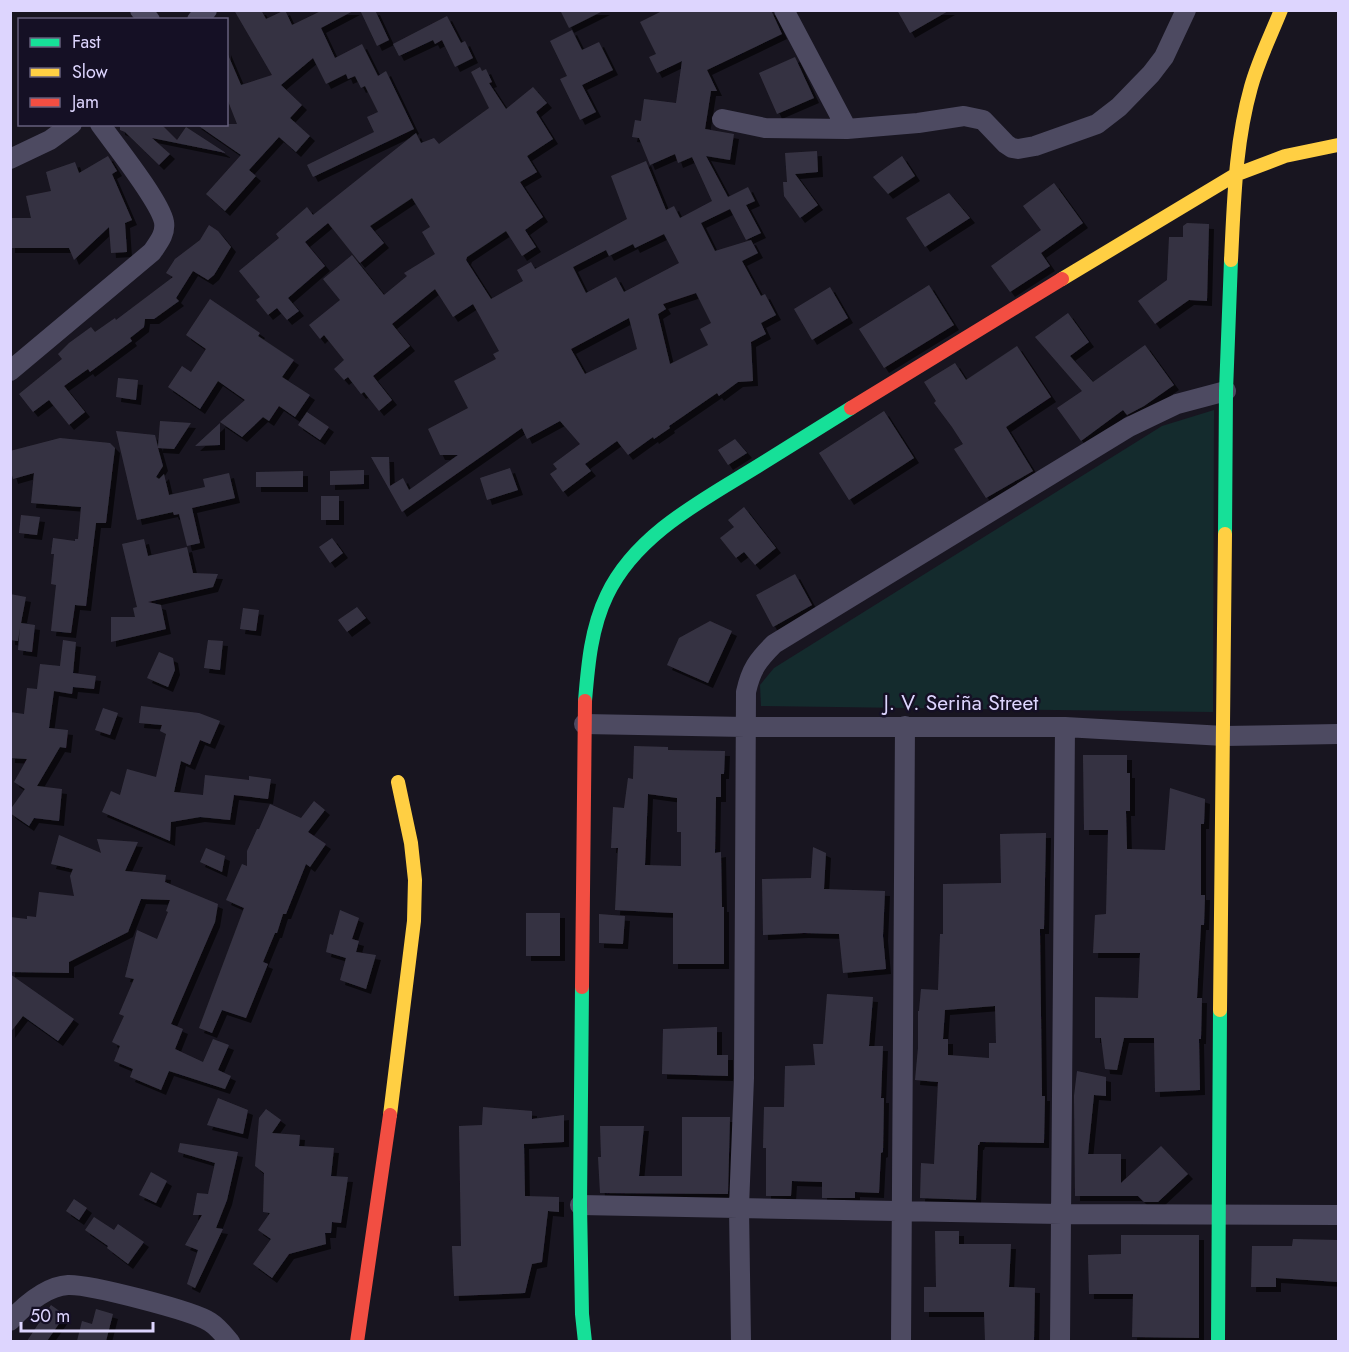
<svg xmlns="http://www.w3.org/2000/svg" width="1349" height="1352" viewBox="0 0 1349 1352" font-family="Jost,sans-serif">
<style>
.green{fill:#142b2d}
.building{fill:#363342;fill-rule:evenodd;filter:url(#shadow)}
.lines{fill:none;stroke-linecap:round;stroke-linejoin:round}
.street{stroke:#4d4a61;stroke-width:20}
.fast{stroke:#16e098;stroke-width:14}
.slow{stroke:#ffcf43;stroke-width:14}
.jam{stroke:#f24e42;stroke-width:14}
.labels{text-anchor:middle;stroke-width:5;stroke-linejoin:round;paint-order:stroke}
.street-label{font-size:21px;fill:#ddd5fe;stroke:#151025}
</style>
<defs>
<filter id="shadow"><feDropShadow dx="5" dy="5" stdDeviation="0" flood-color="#0009"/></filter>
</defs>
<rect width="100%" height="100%" fill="#181520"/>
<!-- green -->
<path class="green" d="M1214 410 1213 712 761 706 760 685 774 668 1162 426Z"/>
<!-- building -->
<path class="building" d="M234 10H261L266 19 285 10 292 25 323 10H355L321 28 335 58 362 44 378 76 386 71 414 129 313 177 307 165 374 132 367 117 378 112 365 86 361 88 355 76 348 79 346 74 326 84 313 58 281 85 302 105 290 118 310 136 296 152 279 137 249 170 256 176 225 211 206 194 241 155 196 124H237L226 96V50L241 85 272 75Z
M360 10H375L389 40 377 46Z
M560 10H605L569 28Z
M664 10H771L782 34 707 70 717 91H711L705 129 734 134 730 160 706 156 728 197 748 187 755 201 746 205 761 233 746 240 730 209 701 223 715 251 751 240 758 253 742 261 761 296 765 294 776 315 761 323 766 334 751 342 753 381 738 382 719 396 717 393 669 426 670 428 654 439 653 437 628 455 617 441 585 464 591 471 563 492 550 474 557 469 553 464 580 444 560 421 527 439 522 428 402 512 371 457H389L390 486 403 478 409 490 458 455H440L428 429 468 408 454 381 496 359 493 354 499 351 473 304 453 317 435 289 392 324 410 346 373 376 392 400 379 411 364 392 361 394 348 377 344 380 334 369 344 360 324 335 320 339 309 325 340 300 323 279 352 255 384 295 407 276 404 273 435 254 422 232 430 227 412 198 370 226 384 243 360 263 328 223 305 242 325 266 288 298 299 311 287 320 277 308 268 315 256 300 260 297 239 271 279 238 276 234 307 207 313 215 416 133 421 143 434 138 439 144 489 108 471 72 480 67 482 71 486 69 492 82 489 83 506 109 533 87 547 103 536 112 553 139 527 156 537 172 520 182 543 217 525 230 536 247 522 256 506 231 467 257 466 260 491 299 523 281 517 270 531 262 535 269 627 219 611 176 646 161 666 210 674 206 680 218 712 201 692 157 678 163 675 154 650 165 639 138 632 137 635 120 641 121 644 99 676 103 682 61 657 73 649 57 656 54 640 22ZM664 234 679 263 624 292 616 277 586 293 573 267 606 250 609 256 633 244 635 248ZM696 293 711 323 700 329 708 345 670 364 658 314 666 309 663 304ZM629 318 637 349 585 374 571 349Z
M897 10H950L910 33Z
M447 16 461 43 465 41 473 58 455 67 442 40 435 44 433 40 399 56 393 44Z
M572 30 582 50 599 42 613 70 582 85 596 112 580 120 560 79 567 76 550 41Z
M795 57 814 98 777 114 759 73Z
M118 124H161L177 140 186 127 226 153 152 138 170 154 159 165 125 132 120 130V127Z
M817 151 818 172 795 174 818 205 800 218 784 196 783 182H787L785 153Z
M108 156 117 171 112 174 132 220 125 223 127 252 111 253 109 227 74 260 69 248H10V218H31L26 196 51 191 46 172 75 162 79 173Z
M902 156 915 176 888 194 873 177Z
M1054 183 1083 223 1041 253 1050 266 1010 292 991 266 1041 230 1023 206Z
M949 193 970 218 925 247 906 218Z
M1187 223 1209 224 1207 301 1189 300 1155 324 1138 301 1167 280 1169 237H1183V226Z
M209 225 218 231 231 247 214 275 208 280 193 271 176 298 179 301 154 319H145L144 327 130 338 132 341 90 372 88 369 64 386 85 412 69 425 49 400 33 412 19 394 62 359 58 354 69 343 91 327 95 332 115 318 116 320 173 277 166 273 175 259 200 240Z
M929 285 954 325 884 368 859 329Z
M830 287 848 318 812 340 794 309Z
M210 299 260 333 258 336 294 360 282 377 310 395 295 417 279 406 269 421 263 417 242 437 220 422 245 400 218 381 200 409 168 387 182 366 191 372 206 349 186 335Z
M1068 313 1089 342 1070 356 1093 382 1145 345 1174 385 1144 406 1127 415 1123 410 1081 441 1057 408 1082 391 1035 337Z
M1017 346 1051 397 1006 427 1033 471 986 498 954 449 963 444 952 427 934 403 936 401 924 382 955 363 966 380Z
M118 378 138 380 136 400 116 397Z
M884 411 914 458 849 500 819 453Z
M307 412 329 427 320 440 298 425Z
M160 421 191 423 174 449 158 448 163 466 156 477 159 479 164 474 169 495 205 487 203 479 229 473 235 498 192 508 200 543 187 546 179 514 174 515 173 512 137 520 116 431 155 435 158 447Z
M220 423V445L195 446Z
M60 438 110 443 115 448 106 523H96L86 606 75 605 71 633 51 631 56 585 51 584 54 554H51L53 538 75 541V539H78L81 507 31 503 34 473 13 479 10 468V451Z
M735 439 747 453 728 465 718 450Z
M510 468 518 490 487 500 480 478Z
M364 470V484L330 485V471Z
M303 471V487H256V472Z
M321 496H339V520H321Z
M744 507 776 548 755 565 744 552 736 558 720 538 734 527 728 520Z
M21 515 40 517 37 535 19 533Z
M332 538 343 553 330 563 319 547Z
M144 539 148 556 187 547 193 573 218 574 213 587 148 602 161 605 166 629 111 642V617H135L133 608 137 607 122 544Z
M795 574 812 605 773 627 756 595Z
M10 594 26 597 21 623 35 625 32 652 18 650 20 627 18 641 10 640Z
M357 607 366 618 347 632 338 620Z
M243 608 259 610 256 631 240 629Z
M710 621 732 631 708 683 667 665 679 638Z
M63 640 76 642 73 673 96 676 94 689 73 687 72 694 54 691 49 728 68 730 66 748 60 747 37 786 62 789 59 821 34 818 29 826 10 813V810L25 789 14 782 27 759 10 758V712L24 714 27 688 37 689 40 664 60 666Z
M208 640 223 641 220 670 204 668Z
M159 652 173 658 175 670 168 687 147 678Z
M141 706 199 713 220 721 210 744 200 740 190 765 181 761 174 792 203 795 205 775 249 780V776L271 779 268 799 234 795 230 820 200 817 171 822 170 841 102 812 111 791 120 795 127 769 156 777 166 734 160 731 162 725 139 723Z
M103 708 118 713 110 735 95 730Z
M634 746 668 747V750L725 751 724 774H721V797H716L715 853 721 852 722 907H724V964H673V913L615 910 618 848H611L613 807 624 808 628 778 633 779ZM648 794 677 798V832H681V866L645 865Z
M1083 755H1127V773H1130V811H1126L1127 849 1165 850 1170 788 1205 799 1204 824H1201V895H1205L1204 925H1201L1197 998H1202L1201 1039H1199L1200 1090 1155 1092 1154 1038H1124L1117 1070 1105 1069 1101 1038H1095V997L1138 998 1140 953H1093L1095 915 1106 914 1108 830H1084Z
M314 801 325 810 308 832 326 844 310 867 306 864 286 914H283L277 933H275L263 962 268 964 246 1018 222 1010 212 1033 199 1028 244 908 226 900 242 864 247 866V851L257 829H259L270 804 301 818Z
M1046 833 1044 929H1040L1042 1096H1045L1044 1143 980 1142 979 1145H978L976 1200 920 1198 921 1163 934 1164 938 1082 915 1080 918 1048V1011H919L921 989 938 990 940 934H943V884L1001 883 1000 834ZM995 1006 996 1043H989V1058L948 1055V1039H943L945 1010Z
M59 835 101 853 97 839 138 842 125 871 166 875 165 882 218 904 215 922 171 1024 183 1029 175 1049 203 1062 213 1039 229 1045 218 1070 231 1076 225 1089 169 1071 161 1090 130 1077 133 1069 114 1061 120 1046 112 1042 124 1016 119 1014 134 979 125 977 137 930 157 939 168 912 166 911 170 900 141 899 128 932 69 962V973L10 972V917L27 919V916L36 917 39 892 74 896 70 876 73 869 51 864Z
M813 847 826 853 824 889 885 891 883 936 886 969 843 973 839 934 804 933 763 935 762 879 811 878Z
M206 848 225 856 222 872 200 862Z
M340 910 359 918 352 939 359 941 356 952 376 955 366 989 340 980 346 958 326 952 330 934 333 935Z
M526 913H560V956H526Z
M599 914 625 916 623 944 599 943Z
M10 974 74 1019 58 1041 23 1016 10 1033Z
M827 994 873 997 869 1046H883L881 1098H884L883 1152 881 1153 879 1193 855 1192V1198H822V1182L792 1181 791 1196H766V1148H763L764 1107H784L785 1066 815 1065 813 1044H823Z
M717 1027V1055H728V1076L662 1074 663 1029Z
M1077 1071 1106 1077V1096L1094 1095 1088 1154H1121V1183L1161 1146 1188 1174 1158 1202H1144L1138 1196H1075L1074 1096Z
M218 1098 248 1110 243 1134 207 1125Z
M483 1107 532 1111V1119L564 1115V1142L524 1144 525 1196 559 1197V1212L548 1211 542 1262 532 1264 525 1293 454 1296 452 1246H461L459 1126 482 1125Z
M266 1109 281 1120 272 1133 300 1135 299 1146 334 1148 331 1176 348 1177 341 1223 332 1222 331 1233H325L326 1244 289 1254 272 1278 253 1264 271 1239 258 1230 270 1213 263 1212 264 1173 255 1166 259 1118Z
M682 1117H730L728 1194 600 1193 598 1157H601L600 1126H644L639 1176H682Z
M180 1143 238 1152 227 1200 216 1228 223 1229 195 1288 187 1284 198 1250 185 1245 202 1215H193L197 1193 208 1194 215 1163 178 1152Z
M151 1172 167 1181 156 1203 139 1195Z
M74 1199 87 1208 79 1220 66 1211Z
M94 1217 114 1230 118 1224 144 1242 128 1264 107 1248 108 1246 85 1230Z
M935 1231H959V1244H1011L1009 1287 1035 1288 1034 1341H985L984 1312H924V1287H936Z
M1121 1235H1199V1338L1132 1337 1133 1294H1089L1088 1255 1121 1254Z
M1293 1239 1338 1240V1282L1276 1278V1287H1251L1252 1246H1292Z
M51 1305 65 1315 47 1341H27Z
M96 1309 113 1314 106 1341H77L82 1321 92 1324Z"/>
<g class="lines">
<!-- street -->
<path class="street" d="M140 10 150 20
M784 10 847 129
M197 20 207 10
M722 119 765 128 847 129 918 123 964 116 983 120 1006 144 1012 148 1018 149 1035 146 1097 124 1119 107 1151 74 1164 57 1186 10
M10 159 50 140 72 124
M10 371 152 252C158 243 166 234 164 222 160 201 115 145 100 124
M584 724 745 727H1065L1224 736 1338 734
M580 1205 1062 1214 1338 1215
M10 1321C25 1305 46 1286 68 1285 89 1284 194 1311 210 1322 218 1327 224 1335 230 1342
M741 1342 739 1207 744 1078 746 692C751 669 758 660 774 644L1129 427 1177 404 1226 391
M901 1342 905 726
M1060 1342 1065 727"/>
<!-- fast -->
<path class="fast" d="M1225 534 1226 391 1231 260
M585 701C588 665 591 628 607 595 636 534 703 500 758 466 789 447 820 427 851 408
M582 987 580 1205 582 1314 585 1342
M1218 1342 1220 1010"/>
<!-- slow -->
<path class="slow" d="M1231 260C1234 202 1235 144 1251 87 1258 61 1271 35 1281 10
M1062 279 1235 175 1285 156 1338 145
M1220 1010 1225 534
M390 1115 414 921 415 880 411 843 398 782"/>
<!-- jam -->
<path class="jam" d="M851 408 1062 279
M582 987 585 701
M357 1342 390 1115"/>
</g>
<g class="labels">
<!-- street labels -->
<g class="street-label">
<text x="961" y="710">J. V. Seriña Street</text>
</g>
</g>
<!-- border -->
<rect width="1349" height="1352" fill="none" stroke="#ddd5fe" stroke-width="24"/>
<!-- legend -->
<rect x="18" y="18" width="210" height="108" fill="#151025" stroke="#655f7c" stroke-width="1.5"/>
<rect x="30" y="38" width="30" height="9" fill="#16e098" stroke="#655f7c" stroke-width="1.5"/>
<text x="72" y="48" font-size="18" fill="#ddd5fe">Fast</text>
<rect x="30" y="68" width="30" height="9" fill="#ffcf43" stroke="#655f7c" stroke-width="1.5"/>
<text x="72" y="78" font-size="18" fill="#ddd5fe">Slow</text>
<rect x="30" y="98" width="30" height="9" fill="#f24e42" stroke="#655f7c" stroke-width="1.5"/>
<text x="72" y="108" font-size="18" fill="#ddd5fe">Jam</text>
<!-- scale -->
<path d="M21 1322v9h132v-9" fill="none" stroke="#ddd5fe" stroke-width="3"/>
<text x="30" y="1322" font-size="18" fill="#ddd5fe" stroke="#151025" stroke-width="4.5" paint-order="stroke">50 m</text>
</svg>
